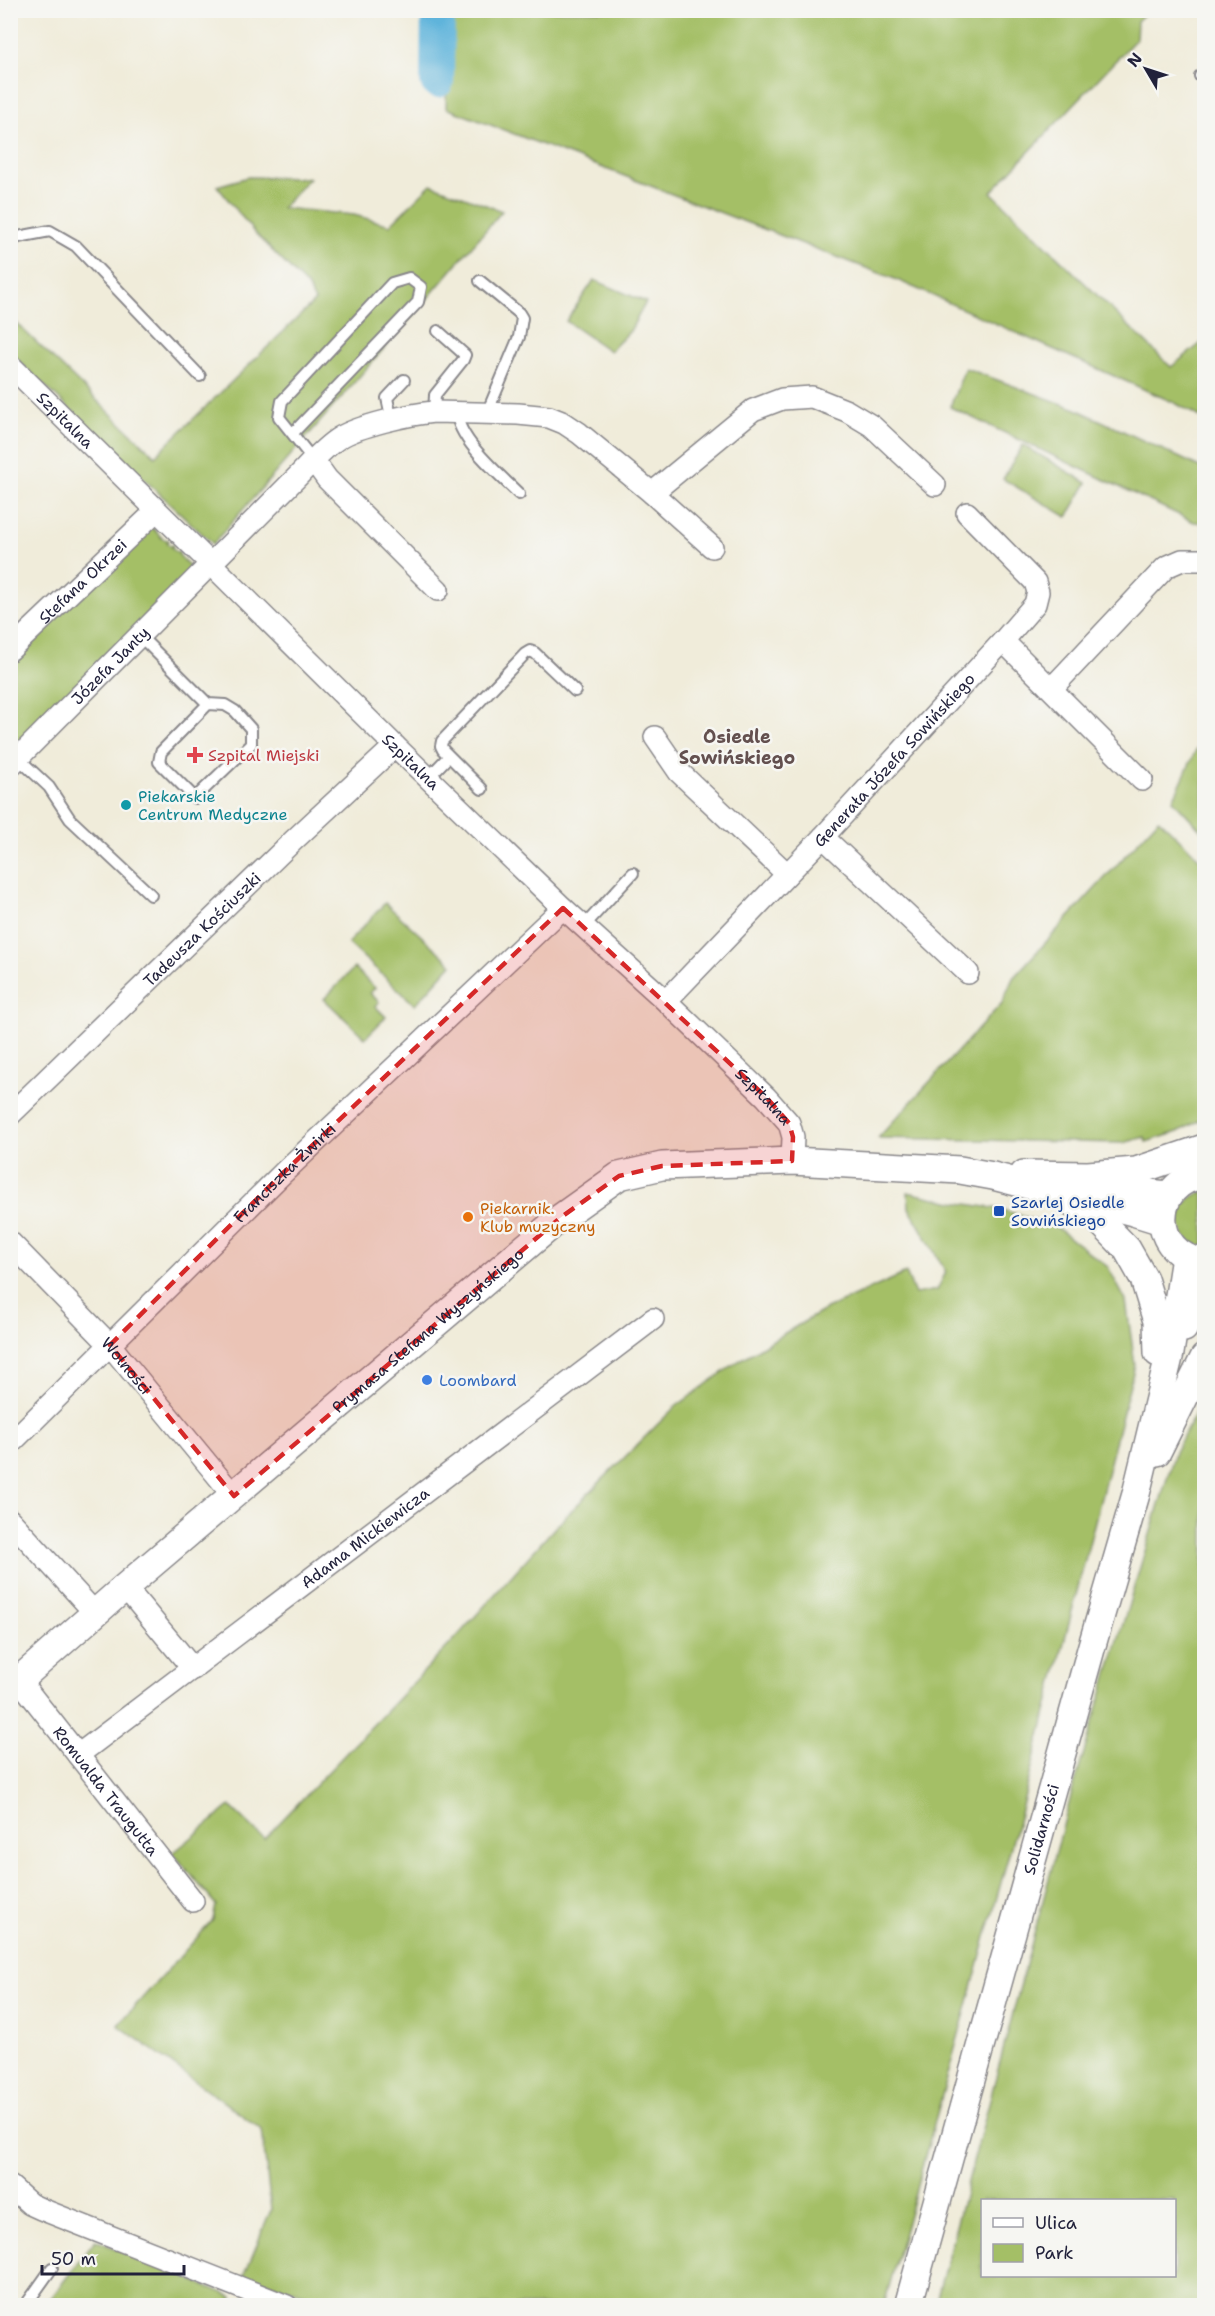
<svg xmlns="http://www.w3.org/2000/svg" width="1215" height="2316" viewBox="0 0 1215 2316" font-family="'Shantell Sans',sans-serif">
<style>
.green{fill:#a4bf66;stroke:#637050;stroke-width:1.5;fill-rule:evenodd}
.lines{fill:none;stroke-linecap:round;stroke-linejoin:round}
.river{stroke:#5eb4db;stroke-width:34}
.service-casing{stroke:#89878a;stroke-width:14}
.minor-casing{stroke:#89878a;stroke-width:24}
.tertiary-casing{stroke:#89878a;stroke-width:30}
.service{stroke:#fff;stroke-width:10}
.minor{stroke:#fff;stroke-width:21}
.tertiary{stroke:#fff;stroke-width:27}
.marked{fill:#d62828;fill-opacity:0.2;stroke:#d62828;stroke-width:4.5;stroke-dasharray:12 8;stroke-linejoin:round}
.health-dot{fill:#e0444e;stroke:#f6f6f2;stroke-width:2}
.culture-dot{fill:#0f9aa8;stroke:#f6f6f2;stroke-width:2}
.transit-dot{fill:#1a4fb4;stroke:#f6f6f2;stroke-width:2}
.food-dot{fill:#e8710a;stroke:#f6f6f2;stroke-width:2}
.shop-dot{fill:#3f7fe0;stroke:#f6f6f2;stroke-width:2}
.labels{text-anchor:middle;stroke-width:5;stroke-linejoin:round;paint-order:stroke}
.street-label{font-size:16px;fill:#22223b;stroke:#f6f6f2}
.health-label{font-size:16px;fill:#be3a42;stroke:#f6f6f2;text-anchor:start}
.culture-label{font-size:16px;fill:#0d838f;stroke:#f6f6f2;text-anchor:start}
.transit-label{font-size:16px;fill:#164399;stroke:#f6f6f2;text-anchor:start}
.food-label{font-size:16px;fill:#c56008;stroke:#f6f6f2;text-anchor:start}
.shop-label{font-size:16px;fill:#366cbe;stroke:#f6f6f2;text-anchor:start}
.neighbourhood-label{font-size:18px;font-weight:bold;fill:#63504f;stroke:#f6f6f2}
</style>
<rect width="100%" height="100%" fill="#f6f6f2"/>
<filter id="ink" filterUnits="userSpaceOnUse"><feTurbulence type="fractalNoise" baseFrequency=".0167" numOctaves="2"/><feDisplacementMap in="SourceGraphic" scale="12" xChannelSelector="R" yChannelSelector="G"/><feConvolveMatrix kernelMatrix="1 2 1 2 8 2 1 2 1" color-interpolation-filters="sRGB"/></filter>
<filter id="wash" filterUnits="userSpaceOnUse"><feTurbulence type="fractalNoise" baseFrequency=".008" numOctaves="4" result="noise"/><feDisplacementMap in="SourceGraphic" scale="24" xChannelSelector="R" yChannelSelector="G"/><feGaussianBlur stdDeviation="1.35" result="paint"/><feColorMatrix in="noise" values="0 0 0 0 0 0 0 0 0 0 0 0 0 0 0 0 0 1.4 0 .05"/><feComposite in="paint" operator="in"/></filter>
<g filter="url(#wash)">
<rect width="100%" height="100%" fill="#f0ecda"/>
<!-- green -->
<path class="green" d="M448 11H1148L1137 21 1136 39 991 192 1171 367 1204 341V419L1175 403 895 279 446 108Z
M248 177 309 178 282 208 354 215 390 225 431 184 502 211 415 313 213 544 11 354 10 317 155 456 315 301 307 286 254 232 217 186Z
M594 280 646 302 630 331 610 351 566 321Z
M965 368 1076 409 1204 469V523L1194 522 950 407Z
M1023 445 1087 483 1067 517 1003 479Z
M148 523 163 539 169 540 167 543 170 546 173 545 172 548 177 553 179 551V555L192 569 11 757V655Z
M1204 738V833L1173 800 1195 752Z
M1159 819 1204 863V1118L1178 1132 1146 1142 1145 1137 1123 1143 878 1138 1002 1003 1013 978Z
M385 903 452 964 415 1005 348 943Z
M354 968 375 988 370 993 379 1002 375 1006 386 1017 365 1038 324 999Z
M908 1192 953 1202 1000 1209 1056 1227 1108 1267 1126 1301 1135 1365 1020 1814 884 2305 327 2306 307 2295 244 2276 271 2210 262 2130 118 2025 213 1920 216 1905 173 1853 230 1806 264 1839 454 1640 557 1525 674 1408 737 1362 778 1337 826 1309 906 1273 915 1294 937 1290 946 1272 909 1208Z
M1204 1192V1247C1171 1241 1172 1199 1204 1192Z
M1204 1397V2305H935L1072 1792 1175 1452ZM982 2200H1174V2276H982Z
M95 2240 233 2297 231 2306H45Z"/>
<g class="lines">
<!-- river -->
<path class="river" d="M437 81 438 10"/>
</g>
</g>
<g filter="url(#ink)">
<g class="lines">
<!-- service casing -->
<g class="service-casing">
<path id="service" d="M1200 76 1204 81
M10 243 18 237 50 231 76 246 200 376
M480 281 519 313 522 318 519 337 487 413
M434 412 435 395 463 360 465 355 438 331
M457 413C458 440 500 475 519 494
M392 421 387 398 404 380
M293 433 418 302 421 287 409 278 392 283 282 401 279 417 314 461
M139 635 208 704
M208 704 225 705 235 711 251 729V744L195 798 159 762 161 752Z
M18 758 49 787 70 819 151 895
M428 778 449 756
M482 789 443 750 441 746 442 741 525 654 530 651 535 653 575 691
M584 926 633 873
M25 2306 52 2268"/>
</g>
<!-- minor casing -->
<g class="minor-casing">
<g id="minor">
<path id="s1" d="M10 365 395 746 563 908 666 1001 766 1097 789 1123 793 1137 792 1161"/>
<path d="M314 461 327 479 438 590"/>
<path d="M652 493 753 410 782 399 812 397 847 411 872 426 935 485"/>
<path d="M1003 641 1142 780"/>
<path id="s2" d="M10 650 156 511"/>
<path d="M1052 688 1166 567 1182 560H1204"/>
<path d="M655 737 679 772 787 874"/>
<path id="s3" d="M10 766 291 483C306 469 321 449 339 438 358 426 410 414 434 412L518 414 549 417 564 423 579 433 652 493 712 547"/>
<path d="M823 837 968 973"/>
<path id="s4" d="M666 1001 823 837 1003 641 1035 604 1038 592 1035 582 967 513"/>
<path id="s5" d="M10 1115 294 840 395 746"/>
<path id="s6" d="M10 1242 110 1345 234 1496"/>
<path id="s7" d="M10 1444 283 1173 563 908"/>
<path d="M10 1520 95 1613"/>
<path d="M125 1587 193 1669"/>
<path id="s8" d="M19 1680 193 1901"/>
<path id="s9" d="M78 1755 653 1319"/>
<path d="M10 2186 30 2204 41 2209 287 2306"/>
</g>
</g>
<!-- tertiary casing -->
<g class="tertiary-casing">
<g id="tertiary">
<path d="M1024 1174 1088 1175 1136 1171 1204 1148"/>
<path d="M1204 1175C1149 1181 1149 1256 1204 1262"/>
<path d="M1098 1188 1168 1195"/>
<path d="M1073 1204 1098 1219 1127 1249 1144 1279 1157 1321 1158 1353"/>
<path d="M1184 1328 1204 1274"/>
<path d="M1157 1452 1204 1358"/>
<path id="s10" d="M10 1688 125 1587 560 1218 619 1176 662 1166 792 1161 960 1170 993 1176 1133 1212 1162 1221"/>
<path id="s11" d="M908 2306 1091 1649 1136 1494 1170 1353 1185 1257"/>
</g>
</g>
<!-- service -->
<use href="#service" class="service"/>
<!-- minor -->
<use href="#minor" class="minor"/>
<!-- tertiary -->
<use href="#tertiary" class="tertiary"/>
</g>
</g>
<!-- marked area -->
<path class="marked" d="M563 908 766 1097 789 1123 793 1137 792 1161 662 1166 619 1176 560 1218 234 1496 110 1345 283 1173Z"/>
<!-- markers -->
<path class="health-dot" d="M192 746h6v6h6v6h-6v6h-6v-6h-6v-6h6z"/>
<circle class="culture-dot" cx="126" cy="805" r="6"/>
<rect class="transit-dot" x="993" y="1205" width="12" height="12" rx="3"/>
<circle class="food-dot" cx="468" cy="1217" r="6"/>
<circle class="shop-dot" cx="427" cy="1380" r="6"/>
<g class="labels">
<!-- street labels -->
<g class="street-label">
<text dy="6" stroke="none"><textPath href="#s1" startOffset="78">Szpitalna</textPath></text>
<text dy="6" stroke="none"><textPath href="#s2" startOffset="100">Stefana Okrzei</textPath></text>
<text dy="6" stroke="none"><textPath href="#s3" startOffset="142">Józefa Janty</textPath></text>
<text dy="6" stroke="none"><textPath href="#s4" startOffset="332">Generała Józefa Sowińskiego</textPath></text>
<text dy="6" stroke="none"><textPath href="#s1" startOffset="564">Szpitalna</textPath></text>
<text dy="6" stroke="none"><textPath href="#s5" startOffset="267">Tadeusza Kościuszki</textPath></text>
<text dy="6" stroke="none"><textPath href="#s1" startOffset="1050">Szpitalna</textPath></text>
<text dy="6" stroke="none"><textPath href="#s7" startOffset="386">Franciszka Żwirki</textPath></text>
<text dy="6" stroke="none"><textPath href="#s10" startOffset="550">Prymasa Stefana Wyszyńskiego</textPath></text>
<text dy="6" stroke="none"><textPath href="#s6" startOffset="170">Wolności</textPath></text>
<text dy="6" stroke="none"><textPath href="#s9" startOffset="360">Adama Mickiewicza</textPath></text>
<text dy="6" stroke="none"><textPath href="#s8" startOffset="141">Romualda Traugutta</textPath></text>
<text dy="6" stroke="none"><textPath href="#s11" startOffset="495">Solidarności</textPath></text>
</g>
<!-- health labels -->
<g class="health-label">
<text x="208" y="761">Szpital Miejski</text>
</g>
<!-- culture labels -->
<g class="culture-label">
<text x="138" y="802">Piekarskie<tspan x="138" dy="18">Centrum Medyczne</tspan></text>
</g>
<!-- transit labels -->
<g class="transit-label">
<text x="1011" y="1208">Szarlej Osiedle<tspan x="1011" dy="18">Sowińskiego</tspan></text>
</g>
<!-- food labels -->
<g class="food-label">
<text x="480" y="1214">Piekarnik.<tspan x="480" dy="18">Klub muzyczny</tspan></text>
</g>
<!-- shop labels -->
<g class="shop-label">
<text x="439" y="1386">Loombard</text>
</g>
<!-- neighbourhood labels -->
<g class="neighbourhood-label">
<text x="737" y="743">Osiedle<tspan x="737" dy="21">Sowińskiego</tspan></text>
</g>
</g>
<!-- margin -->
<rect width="1215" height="2316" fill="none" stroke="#f6f6f2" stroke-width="36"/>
<!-- legend -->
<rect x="981" y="2199" width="195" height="78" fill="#f6f6f2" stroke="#a1a1a9" stroke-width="1.5"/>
<rect x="993" y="2218" width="30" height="9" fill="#ffffff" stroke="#a1a1a9" stroke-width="1.5"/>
<text x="1035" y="2229" font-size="18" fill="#22223b">Ulica</text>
<rect x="993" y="2244" width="30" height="18" fill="#a4bf66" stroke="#a1a1a9" stroke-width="1.5"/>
<text x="1035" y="2259" font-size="18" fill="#22223b">Park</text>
<!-- north arrow -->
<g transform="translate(1146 69) rotate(309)" stroke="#f6f6f2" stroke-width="4.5" paint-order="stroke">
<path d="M0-4.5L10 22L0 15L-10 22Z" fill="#22223b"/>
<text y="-9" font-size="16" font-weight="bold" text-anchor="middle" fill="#22223b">N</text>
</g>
<!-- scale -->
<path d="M42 2265v9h142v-9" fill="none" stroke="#22223b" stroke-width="3"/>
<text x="51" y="2265" font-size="18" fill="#22223b" stroke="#f6f6f2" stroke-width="4.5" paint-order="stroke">50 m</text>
</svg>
